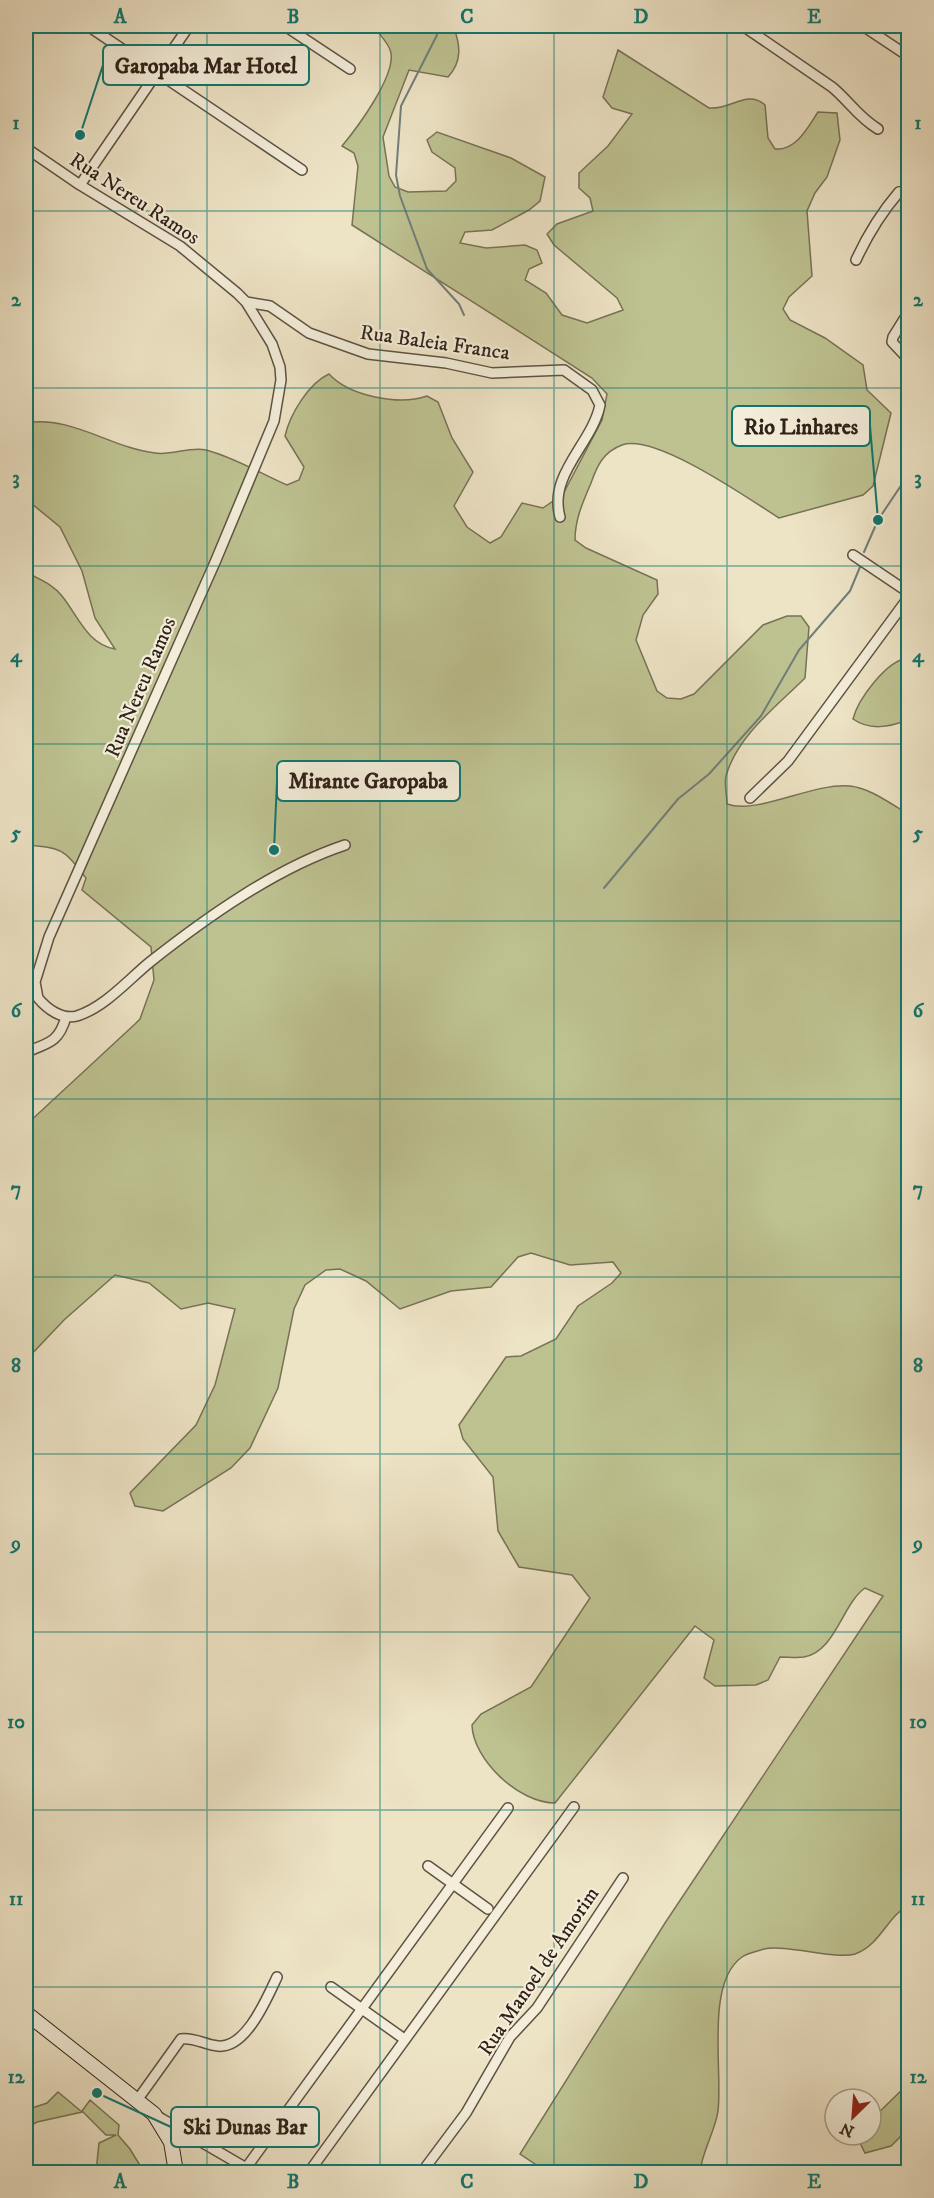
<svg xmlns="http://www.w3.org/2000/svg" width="934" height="2198" viewBox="0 0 934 2198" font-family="'IM FELL DW Pica',serif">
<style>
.green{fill:#bec291;stroke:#777255;stroke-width:1.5}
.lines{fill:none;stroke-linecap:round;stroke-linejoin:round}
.stream{stroke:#717e7b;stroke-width:2}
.minor-casing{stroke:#5f5244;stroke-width:12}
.secondary-casing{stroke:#302219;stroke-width:16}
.minor{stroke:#f3edd9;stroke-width:9}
.secondary{stroke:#f3edd9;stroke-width:14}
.grid{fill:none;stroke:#0f766e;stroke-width:1.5;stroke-opacity:0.55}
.labels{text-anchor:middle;stroke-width:4.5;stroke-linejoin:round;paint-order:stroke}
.street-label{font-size:21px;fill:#302219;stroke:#f3edd9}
.leader{fill:none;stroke:#0f766e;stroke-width:2}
.callout-dot{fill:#0f766e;stroke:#f3edd9;stroke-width:2}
.callout{fill:#f3edd9;stroke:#0f766e;stroke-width:2}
.callout-label{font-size:22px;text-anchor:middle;font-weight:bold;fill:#302219}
.neatline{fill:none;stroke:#0f766e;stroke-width:2}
.grid-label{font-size:20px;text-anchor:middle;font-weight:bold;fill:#0f766e}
</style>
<rect width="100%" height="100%" fill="#ede3c5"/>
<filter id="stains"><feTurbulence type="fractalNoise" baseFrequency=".00333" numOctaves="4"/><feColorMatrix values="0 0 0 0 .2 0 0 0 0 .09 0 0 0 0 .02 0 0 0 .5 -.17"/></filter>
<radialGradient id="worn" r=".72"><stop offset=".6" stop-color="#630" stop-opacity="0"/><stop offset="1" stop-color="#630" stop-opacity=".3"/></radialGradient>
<!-- green -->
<path class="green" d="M373 26H453C461 45 462 62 448 77L409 70 383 137 389 176 395 187 408 192 446 191 456 181 455 168 432 152 427 140 437 132 511 158 545 177 540 201 529 210 492 230 465 232 460 243 486 248 525 245 537 250 542 263 529 269 525 280 546 293 562 315 587 323 623 310 617 298 554 245 547 234 557 224 593 211 590 198 579 188V173L608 146 632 114 612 108 603 97 618 50 709 108C731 110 747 89 765 105L768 138 775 149C796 151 808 127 818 112L837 113 840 140 827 177 815 193 807 211 812 276 789 297 783 309 790 320 825 338 863 365 867 390 891 413 873 486 863 495 779 518C749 499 655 433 622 445 603 452 597 466 591 483 583 502 575 519 575 540L586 548 657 580 658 594 643 615 636 640 657 691 667 698 681 699 694 694 763 625 787 616H801L809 627 805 678C777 706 737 736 726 776 724 784 727 796 727 804 758 815 814 782 850 786 870 788 891 804 908 814V1907C889 1913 881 1945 855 1954 836 1960 786 1944 764 1949 758 1951 747 1953 742 1957 705 1983 723 2071 718 2111 715 2132 702 2151 700 2172L544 2170 520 2154 665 1923 883 1596 865 1588C842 1604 836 1651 804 1657 797 1658 788 1657 780 1657L768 1680 756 1685 715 1686 704 1678 714 1640 695 1626 555 1803C519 1803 473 1760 472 1725L481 1714 531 1687 590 1598 572 1575 519 1567 498 1531 493 1477 463 1439 459 1425 506 1357 521 1356 556 1339 578 1306 612 1283 621 1273 613 1262 570 1265 531 1253 518 1257 491 1287 451 1291 400 1309 366 1281 340 1269 326 1270 305 1285 294 1309 278 1388 250 1448 231 1468 163 1511 135 1506 130 1493 196 1425 215 1385 235 1309 208 1303 181 1309 149 1283 115 1275 64 1320 26 1360V1125L135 1024 140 1019 154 980 151 947 82 890 86 878C63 848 62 848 26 845V572C38 579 53 584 62 596 78 616 87 644 115 649L95 618 82 571 60 527 26 499V423C71 415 111 448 155 453 171 456 190 446 206 450 231 456 262 474 287 485L299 480 304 467 285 436C290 414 309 383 329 374 349 396 399 406 427 396L438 402 452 438 473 472 454 506 467 527 490 543 501 537 522 503 543 508 563 494 602 420 607 394 592 378 352 225 358 166 354 153 342 146C357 128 395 77 391 53 390 44 378 33 373 26Z
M908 658V720C889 727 870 731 853 719 858 699 887 660 908 658Z
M908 2084V2129L891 2146 865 2153 859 2141 860 2135H871V2120Z
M58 2092 82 2112 37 2122 26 2128V2110L47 2103Z
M90 2100 119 2125 118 2135 130 2149 144 2172H96L99 2143 116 2135H106L82 2111Z"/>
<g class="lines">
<!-- stream -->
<path class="stream" d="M434 26 437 35 401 106 396 175 400 196 427 269 459 304 464 315
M864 552 878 520 908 475
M604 888 678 799 709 774 761 716 799 650 850 591 860 567
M26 938 31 933"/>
<!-- minor casing -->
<g class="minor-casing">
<path id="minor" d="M88 26 302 170
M285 26 350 69
M743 26 832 87C849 101 858 117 878 129
M863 26 908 56
M26 62V70
M26 148 80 185 180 246 237 293 246 302 272 344 280 367 281 380 274 421 216 560 49 937 35 982 38 998C47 1009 62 1020 77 1016 105 1007 128 980 150 962 207 917 276 868 345 845
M80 185 189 26
M856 260C868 234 881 213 899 192L908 198
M246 302 270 306 309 333 368 354 446 363 492 373 564 370 592 390 600 405C592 444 548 474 560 517
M908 313 893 337 892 342 908 359
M853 555 908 592
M750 798 788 761 908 598
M26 1052C49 1043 59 1042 66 1017
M428 1866 488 1909
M331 1987 400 2036
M138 2099 181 2039C194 2037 205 2045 218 2046 246 2049 267 1998 277 1977
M157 2116 253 2172
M246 2168 508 1808
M309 2172 574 1807
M422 2172 466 2113 510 2037 537 2008 623 1878"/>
</g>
<!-- secondary casing -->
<g class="secondary-casing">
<path id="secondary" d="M26 2013 154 2114 171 2142 176 2172"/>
</g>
<!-- minor -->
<use href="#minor" class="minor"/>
<!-- secondary -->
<use href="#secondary" class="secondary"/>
</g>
<!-- grid -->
<path class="grid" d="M207 26V2172M380 26V2172M554 26V2172M727 26V2172M26 211H908M26 388H908M26 566H908M26 744H908M26 921H908M26 1099H908M26 1277H908M26 1454H908M26 1632H908M26 1810H908M26 1987H908"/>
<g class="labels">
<!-- street labels -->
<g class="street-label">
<text transform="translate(135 198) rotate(33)" y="7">Rua Nereu Ramos</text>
<text transform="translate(435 342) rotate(8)" y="7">Rua Baleia Franca</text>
<text transform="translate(140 687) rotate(-67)" y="7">Rua Nereu Ramos</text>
<text transform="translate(538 1971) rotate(-56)" y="7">Rua Manoel de Amorim</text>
</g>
</g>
<!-- callouts -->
<path class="leader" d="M80 135L103 65M878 520L870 426M274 850L277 781M97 2093L171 2127"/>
<g class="callout-dot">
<circle cx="80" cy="135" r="6"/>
<circle cx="878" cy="520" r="6"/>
<circle cx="274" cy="850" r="6"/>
<circle cx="97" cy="2093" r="6"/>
</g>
<g class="callout">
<rect x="103" y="45" width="206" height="40" rx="6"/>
<rect x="732" y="406" width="138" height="40" rx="6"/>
<rect x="277" y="761" width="183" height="40" rx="6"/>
<rect x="171" y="2107" width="148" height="40" rx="6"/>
</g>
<g class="callout-label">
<text x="206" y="73">Garopaba Mar Hotel</text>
<text x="801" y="434">Rio Linhares</text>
<text x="368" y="788">Mirante Garopaba</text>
<text x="245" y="2134">Ski Dunas Bar</text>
</g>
<!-- margin -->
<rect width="934" height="2198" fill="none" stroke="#ede3c5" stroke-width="66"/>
<!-- north arrow -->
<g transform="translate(853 2117) rotate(205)"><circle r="28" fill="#f3edd9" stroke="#a59c8c" stroke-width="1.5"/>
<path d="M0-4.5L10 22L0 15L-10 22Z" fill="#8f2418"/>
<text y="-9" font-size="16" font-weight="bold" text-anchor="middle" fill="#302219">N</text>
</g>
<rect x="33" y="33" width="868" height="2132" class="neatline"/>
<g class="grid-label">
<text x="120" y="23">A</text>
<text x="293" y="23">B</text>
<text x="467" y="23">C</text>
<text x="641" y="23">D</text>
<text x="814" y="23">E</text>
<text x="16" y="129">1</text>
<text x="918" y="129">1</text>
<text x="16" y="306">2</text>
<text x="918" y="306">2</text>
<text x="16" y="484">3</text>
<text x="918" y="484">3</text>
<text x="16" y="662">4</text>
<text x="918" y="662">4</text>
<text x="16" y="839">5</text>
<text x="918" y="839">5</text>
<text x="16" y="1017">6</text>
<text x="918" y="1017">6</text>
<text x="16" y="1195">7</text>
<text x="918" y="1195">7</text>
<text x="16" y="1372">8</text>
<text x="918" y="1372">8</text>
<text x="16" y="1550">9</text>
<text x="918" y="1550">9</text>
<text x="16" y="1728">10</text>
<text x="918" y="1728">10</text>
<text x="16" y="1905">11</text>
<text x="918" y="1905">11</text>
<text x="16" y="2083">12</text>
<text x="918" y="2083">12</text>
<text x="120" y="2188">A</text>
<text x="293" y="2188">B</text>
<text x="467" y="2188">C</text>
<text x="641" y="2188">D</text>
<text x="814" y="2188">E</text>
</g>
<rect width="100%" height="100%" filter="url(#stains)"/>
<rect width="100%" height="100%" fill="url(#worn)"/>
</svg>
